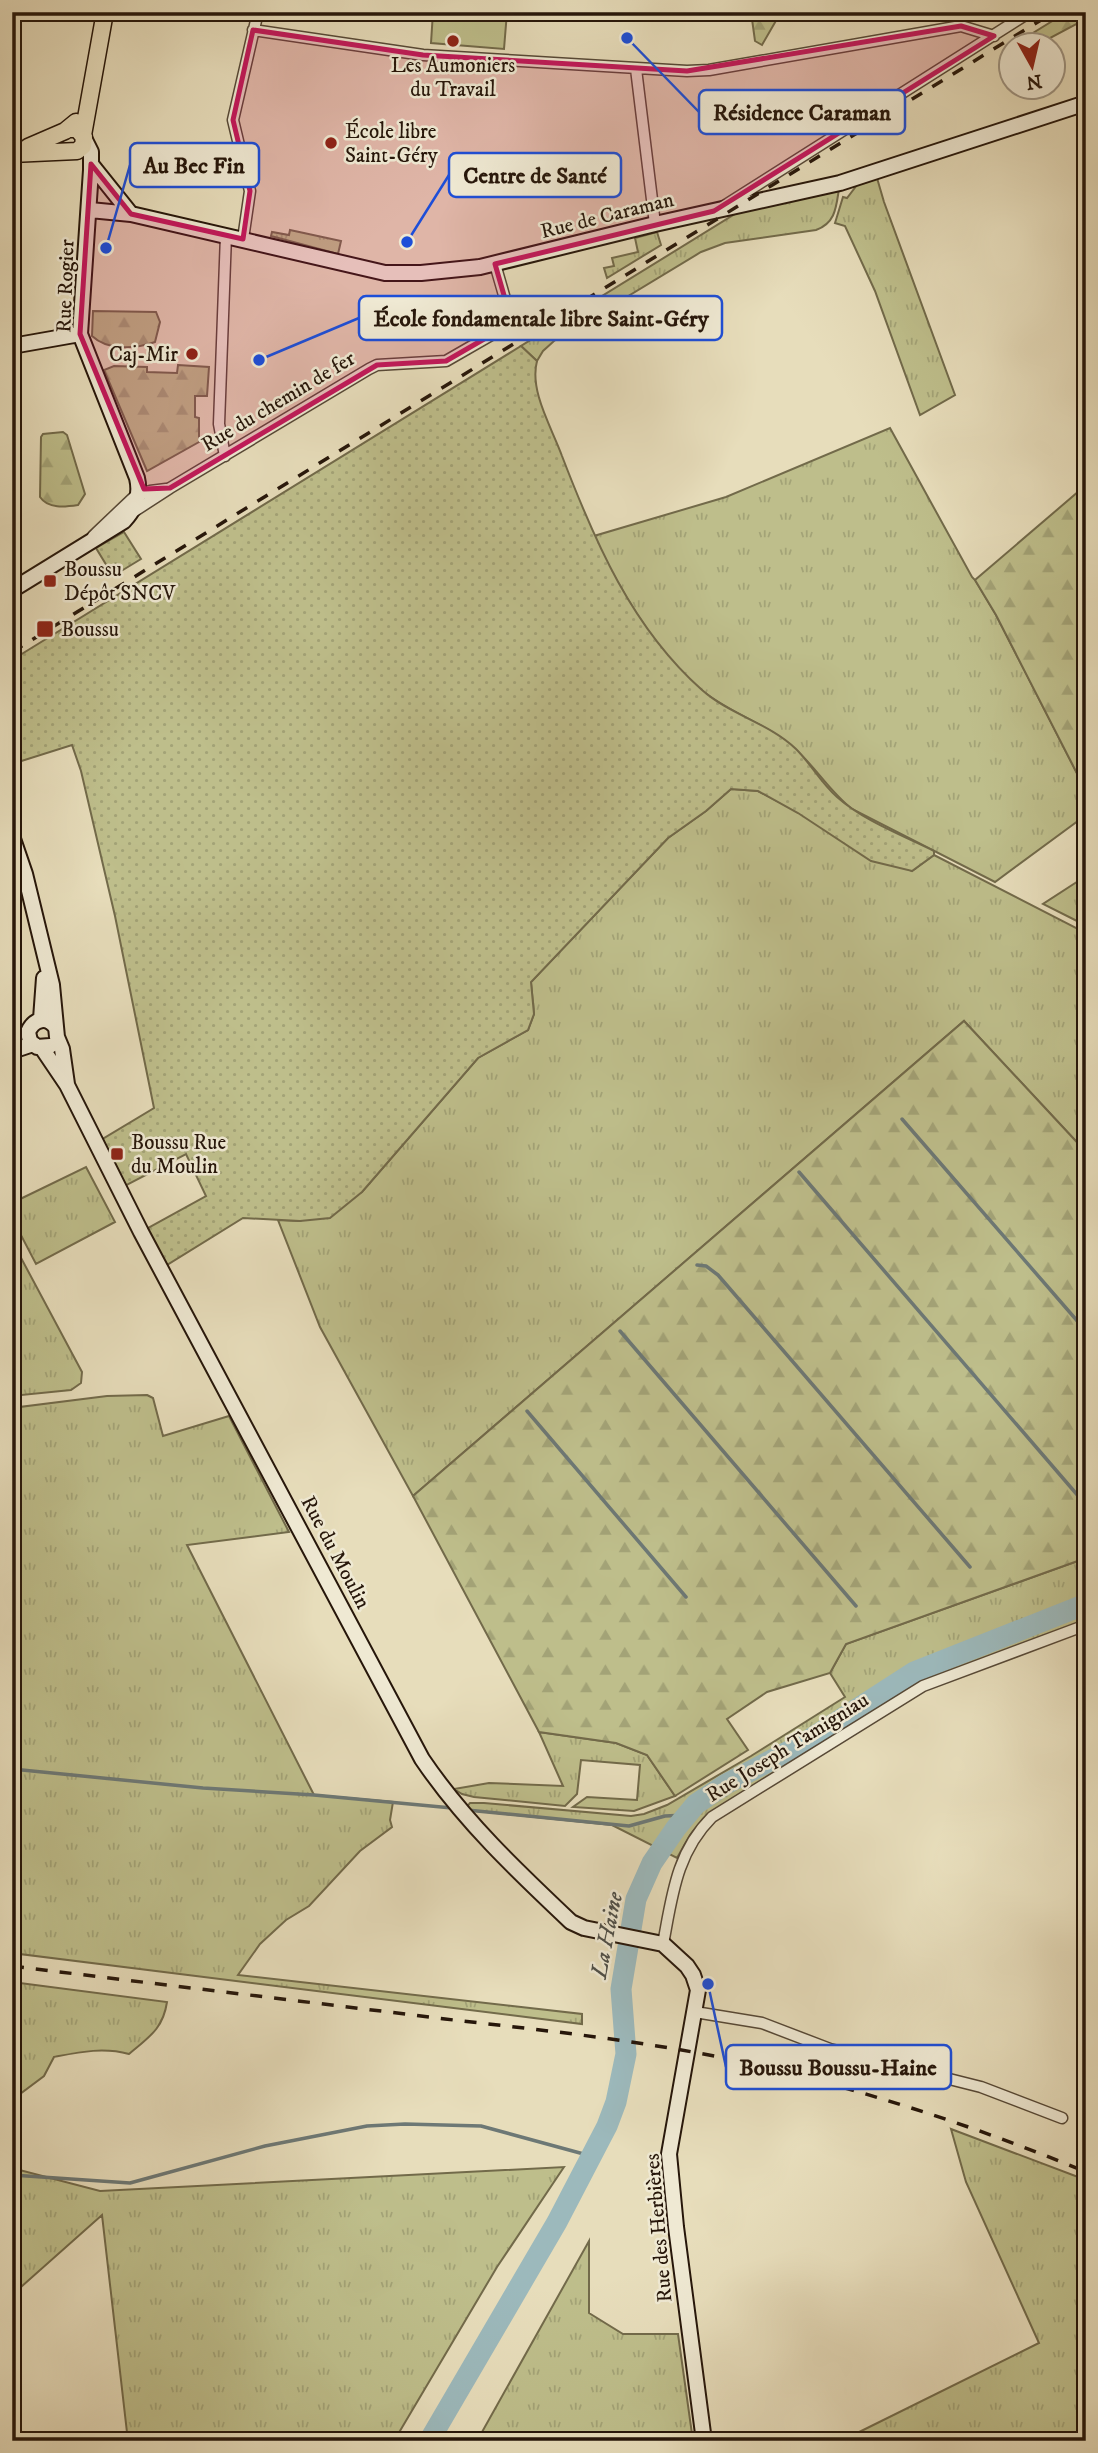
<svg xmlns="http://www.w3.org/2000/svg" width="1098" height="2453" viewBox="0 0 1098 2453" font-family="'IM FELL DW Pica',serif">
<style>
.grass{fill:url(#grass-tufts);stroke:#726a4a;stroke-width:2}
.forest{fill:url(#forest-firs);stroke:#726a4a;stroke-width:2}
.park{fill:url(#park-dots);stroke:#726a4a;stroke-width:2}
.pitch{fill:#bebe8b;stroke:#726a4a;stroke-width:2}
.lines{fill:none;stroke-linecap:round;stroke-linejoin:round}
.stream{stroke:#6d7875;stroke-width:3.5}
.river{stroke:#9cb9bc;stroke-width:21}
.street-casing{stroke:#564836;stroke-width:13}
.secondary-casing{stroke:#26160a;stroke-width:18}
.primary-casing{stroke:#26160a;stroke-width:19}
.street{stroke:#efe9d3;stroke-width:10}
.secondary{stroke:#efe9d3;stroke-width:14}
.primary{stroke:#e7ddbb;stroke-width:16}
.rail{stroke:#26160a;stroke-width:3.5;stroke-dasharray:12 12;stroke-linecap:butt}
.marked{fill:#c2185b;fill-opacity:0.2;stroke:#c2185b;stroke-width:5;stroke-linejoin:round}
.poi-dot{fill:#8f2418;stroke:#efe9d3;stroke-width:2.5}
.labels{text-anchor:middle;stroke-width:5;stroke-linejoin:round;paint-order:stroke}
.poi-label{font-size:21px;fill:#26160a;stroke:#efe9d3;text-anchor:start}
.street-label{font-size:21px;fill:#26160a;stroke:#efe9d3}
.water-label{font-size:23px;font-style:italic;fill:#4f4f48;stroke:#efe9d3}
.leader{fill:none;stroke:#1d4ed8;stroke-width:2.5}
.callout-dot{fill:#1d4ed8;stroke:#efe9d3;stroke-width:2.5}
.callout{fill:#efe9d3;stroke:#1d4ed8;stroke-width:2.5}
.callout-label{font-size:23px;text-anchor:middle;font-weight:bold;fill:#26160a}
</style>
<defs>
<pattern id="grass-tufts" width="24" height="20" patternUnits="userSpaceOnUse" patternTransform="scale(1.75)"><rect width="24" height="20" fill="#bebe8b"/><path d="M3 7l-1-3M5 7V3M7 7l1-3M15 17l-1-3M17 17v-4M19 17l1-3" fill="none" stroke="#a3a377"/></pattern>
<pattern id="forest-firs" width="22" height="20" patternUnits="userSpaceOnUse" patternTransform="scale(1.75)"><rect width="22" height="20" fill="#bebe8b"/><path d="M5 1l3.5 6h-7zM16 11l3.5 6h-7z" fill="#a3a377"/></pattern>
<pattern id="park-dots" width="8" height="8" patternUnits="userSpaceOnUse" patternTransform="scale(1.75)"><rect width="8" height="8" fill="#bebe8b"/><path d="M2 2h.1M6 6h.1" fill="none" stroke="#a3a377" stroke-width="1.8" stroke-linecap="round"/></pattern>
</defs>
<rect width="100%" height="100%" fill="#e7ddbb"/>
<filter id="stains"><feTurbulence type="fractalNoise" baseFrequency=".00286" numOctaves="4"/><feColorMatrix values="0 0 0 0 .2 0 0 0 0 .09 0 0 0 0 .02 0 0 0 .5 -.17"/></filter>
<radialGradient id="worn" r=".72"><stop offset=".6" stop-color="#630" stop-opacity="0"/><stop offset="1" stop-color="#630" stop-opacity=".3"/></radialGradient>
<!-- grass -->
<path class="grass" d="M877 178 884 202 955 395 920 415 875 291 845 226 835 223 843 197 847 198 857 185Z
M840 183C836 203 838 222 816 230L725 243 701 252 554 341 543 351 537 361 521 346 756 201Z
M290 230 341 241 338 254 271 236 272 232 289 235Z
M657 232 661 245 607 278 604 268 614 266 612 258 638 252 635 238Z
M890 428 972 577 975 580 996 615 1086 791V815L995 882 852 809C829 791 815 766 794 748 767 724 732 714 704 692 656 653 620 591 594 536L726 497Z
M731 789 758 791 912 871 934 855 1086 933V1152L964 1021 413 1496 320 1327 278 1220 300 1221 362 1192 478 1058 528 1030 534 1014 531 982 668 838 706 811Z
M1086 876V920L1081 923 1043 904Z
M86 1167 115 1222 36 1264 12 1218V1203Z
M12 1241 82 1372 81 1383 71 1390 12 1396Z
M147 1395 153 1398 163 1436 229 1416 289 1532 187 1545 314 1795 393 1802 390 1820 392 1827 360 1851 309 1906 286 1920 260 1944 238 1975 582 2014V2024L12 1953V1408L107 1396Z
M1086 1558V1622L1033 1643 923 1682 706 1816 690 1835 677 1858 612 1825 468 1810 466 1808 470 1803H484L631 1816 644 1814 667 1805 751 1756 845 1697 830 1673 846 1644Z
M539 1732 616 1743 647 1755 675 1796 634 1811 573 1807 587 1797 637 1800 640 1765 581 1760 577 1794 565 1806 474 1797 462 1794 454 1789 489 1783 563 1786Z
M12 1982 167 2002C163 2029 149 2037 129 2054 103 2047 80 2052 54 2057L44 2076 12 2100Z
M951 2129 1086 2180V2441H841L1039 2343 966 2182Z
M564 2167 497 2267 394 2441H128L102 2215 12 2295V2168L100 2191Z
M589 2241V2313L623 2334H678L693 2441H477Z"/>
<!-- forest -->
<path class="forest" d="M751 12H781L762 45 755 41Z
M1067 12H1086V19L1037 45H1023L1020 41Z
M93 311 156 312 160 322 155 342C135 349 108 351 92 336Z
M178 365 209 367 207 396H195V417L199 418V442L147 471 104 370 114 366 147 367V372L177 373Z
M63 432 67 435 85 494 78 505C65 507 48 509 40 497L41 437 43 434Z
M1086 485V791L996 615 975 580Z
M964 1021 1086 1152V1558L846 1644 830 1673 767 1692 727 1719 748 1750 675 1796 647 1755 616 1743 539 1732 413 1496Z"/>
<!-- park -->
<path class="park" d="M521 346 537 361C529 391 552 428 562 456 595 542 632 628 702 690 730 715 769 723 796 749 811 764 821 783 837 797 864 821 902 835 934 851V855L912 871 871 861 798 813 758 791 731 789 706 811 668 838 531 982 534 1014 528 1030 478 1058 362 1192 330 1218 300 1221 243 1218 162 1268 141 1232 206 1196 186 1154 119 1189 96 1143 154 1108 115 916 81 771 72 745 12 764V660Z
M124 532 141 559 113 576 96 548Z"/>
<!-- pitch -->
<path class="pitch" d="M433 12H507L504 49 431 43Z"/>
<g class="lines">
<!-- stream -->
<path class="stream" d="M902 1119 1086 1331
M799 1172 1086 1505
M697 1265 706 1266 718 1275 970 1567
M620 1331 856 1606
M527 1411 686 1597
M12 1769 203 1788 314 1795 452 1808
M467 1810 629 1826 665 1816 686 1815
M12 2175 130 2183 265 2146 367 2126 405 2124 481 2126 591 2156"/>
<!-- river -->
<path class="river" d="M429 2441 557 2222 607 2126 616 2102 626 2054 621 1989 636 1899 652 1863 676 1828 696 1804 726 1784 804 1743 914 1672 1086 1604"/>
<!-- street casing -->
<g class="street-casing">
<path id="street" d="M253 30 423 55 687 71 709 70 961 26 994 36
M636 69 655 224
M724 206 1030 12
M243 239 250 191 233 120 258 12
M225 456 219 424 226 235
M130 514 170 488 369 369 377 365 446 361 512 323 495 264
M93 536 134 497 150 491 166 489
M663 1944C672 1897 676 1853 712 1817L923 1686 1086 1625
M695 2012 762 2023 830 2049 981 2087 1062 2118"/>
</g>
<!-- secondary casing -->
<g class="secondary-casing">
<path id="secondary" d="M91 164 131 214
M90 210 131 214 385 273H421L480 267 655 224 840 183 1086 103
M12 346 80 334
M12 590 124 521C136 508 141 495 137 478L80 334 91 170V152L85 140
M12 836 25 874 52 985 57 1037 62 1049 67 1084
M41 1019 44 978
M50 1046 37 1047 30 1041 28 1032C34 1018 48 1016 56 1028
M42 1048 67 1085 141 1232 422 1759C464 1821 517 1871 571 1922L584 1928 663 1944 687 1966 693 1975 698 1990 669 2154 676 2227 704 2441
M12 1051 33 1044"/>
</g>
<!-- primary casing -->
<g class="primary-casing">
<path id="primary" d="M83 135 105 12
M28 147 65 131 76 122
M12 154 77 151 83 146 84 137 77 129H68"/>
</g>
<!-- street -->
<use href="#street" class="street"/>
<!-- secondary -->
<use href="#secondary" class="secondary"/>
<!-- primary -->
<use href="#primary" class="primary"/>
<!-- rail -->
<path class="rail" d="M12 652 1054 12
M12 1966C156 1984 301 2001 445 2019 550 2031 657 2042 761 2066 873 2093 980 2128 1086 2172"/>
</g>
<!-- marked area -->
<path class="marked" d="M961 26 994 36 714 211 495 264 512 323 446 361 377 365 170 488 144 489 80 334 91 164 131 214 243 239 250 191 233 120 253 30 423 55 687 71Z"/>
<!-- markers -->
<g class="poi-dot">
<circle cx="453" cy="41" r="7"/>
<circle cx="331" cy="143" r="7"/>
<circle cx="192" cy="354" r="7"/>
<rect x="43" y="574" width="14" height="14" rx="3.5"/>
<rect x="36" y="620" width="18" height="18" rx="3.5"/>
<rect x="110" y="1147" width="14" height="14" rx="3.5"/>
</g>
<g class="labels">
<!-- poi labels -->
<g class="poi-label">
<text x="453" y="72" text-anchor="middle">Les Aumoniers<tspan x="453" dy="24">du Travail</tspan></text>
<text x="345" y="138">École libre<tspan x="345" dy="24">Saint-Géry</tspan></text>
<text x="178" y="361" text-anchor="end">Caj-Mir</text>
<text x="64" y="576">Boussu<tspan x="64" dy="24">Dépôt SNCV</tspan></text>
<text x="61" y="636">Boussu</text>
<text x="131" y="1149">Boussu Rue<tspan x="131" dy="24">du Moulin</tspan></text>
</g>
<!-- street labels -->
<g class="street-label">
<text transform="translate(607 215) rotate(-14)" y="7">Rue de Caraman</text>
<text transform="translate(65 286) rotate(-88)" y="7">Rue Rogier</text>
<text transform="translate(278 401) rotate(-31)" y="7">Rue du chemin de fer</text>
<text transform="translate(336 1552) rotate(62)" y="7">Rue du Moulin</text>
<text transform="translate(787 1747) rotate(-32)" y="7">Rue Joseph Tamigniau</text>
<text transform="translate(658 2228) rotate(-95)" y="7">Rue des Herbières</text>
</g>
<!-- water labels -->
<g class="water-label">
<text transform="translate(606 1935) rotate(-79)" y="8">La Haine</text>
</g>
</g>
<!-- callouts -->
<path class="leader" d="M627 38L699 112M106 248L130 165M407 242L449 175M259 360L359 318M708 1984L726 2067"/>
<g class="callout-dot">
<circle cx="627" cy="38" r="7"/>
<circle cx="106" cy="248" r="7"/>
<circle cx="407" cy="242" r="7"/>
<circle cx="259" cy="360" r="7"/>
<circle cx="708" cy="1984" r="7"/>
</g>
<g class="callout">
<rect x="699" y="90" width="206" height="44" rx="7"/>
<rect x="130" y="143" width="129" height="44" rx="7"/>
<rect x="449" y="153" width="172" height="44" rx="7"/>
<rect x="359" y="296" width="363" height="44" rx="7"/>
<rect x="726" y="2045" width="225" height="44" rx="7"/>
</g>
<g class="callout-label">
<text x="802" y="120">Résidence Caraman</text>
<text x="194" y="173">Au Bec Fin</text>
<text x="535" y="183">Centre de Santé</text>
<text x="541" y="326">École fondamentale libre Saint-Géry</text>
<text x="838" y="2075">Boussu Boussu-Haine</text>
</g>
<!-- margin -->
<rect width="1098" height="2453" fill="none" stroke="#e7ddbb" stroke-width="42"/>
<rect x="14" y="14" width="1070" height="2425" fill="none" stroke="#26160a" stroke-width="3.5"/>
<rect x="21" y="21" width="1056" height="2411" fill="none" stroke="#26160a" stroke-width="2"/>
<!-- north arrow -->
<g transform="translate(1032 66) rotate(172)"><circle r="33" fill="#efe9d3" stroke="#9f9583" stroke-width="2"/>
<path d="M0-5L12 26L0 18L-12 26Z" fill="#8f2418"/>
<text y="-10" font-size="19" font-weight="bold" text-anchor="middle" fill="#26160a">N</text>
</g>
<rect width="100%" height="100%" filter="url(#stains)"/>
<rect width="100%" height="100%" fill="url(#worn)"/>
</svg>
